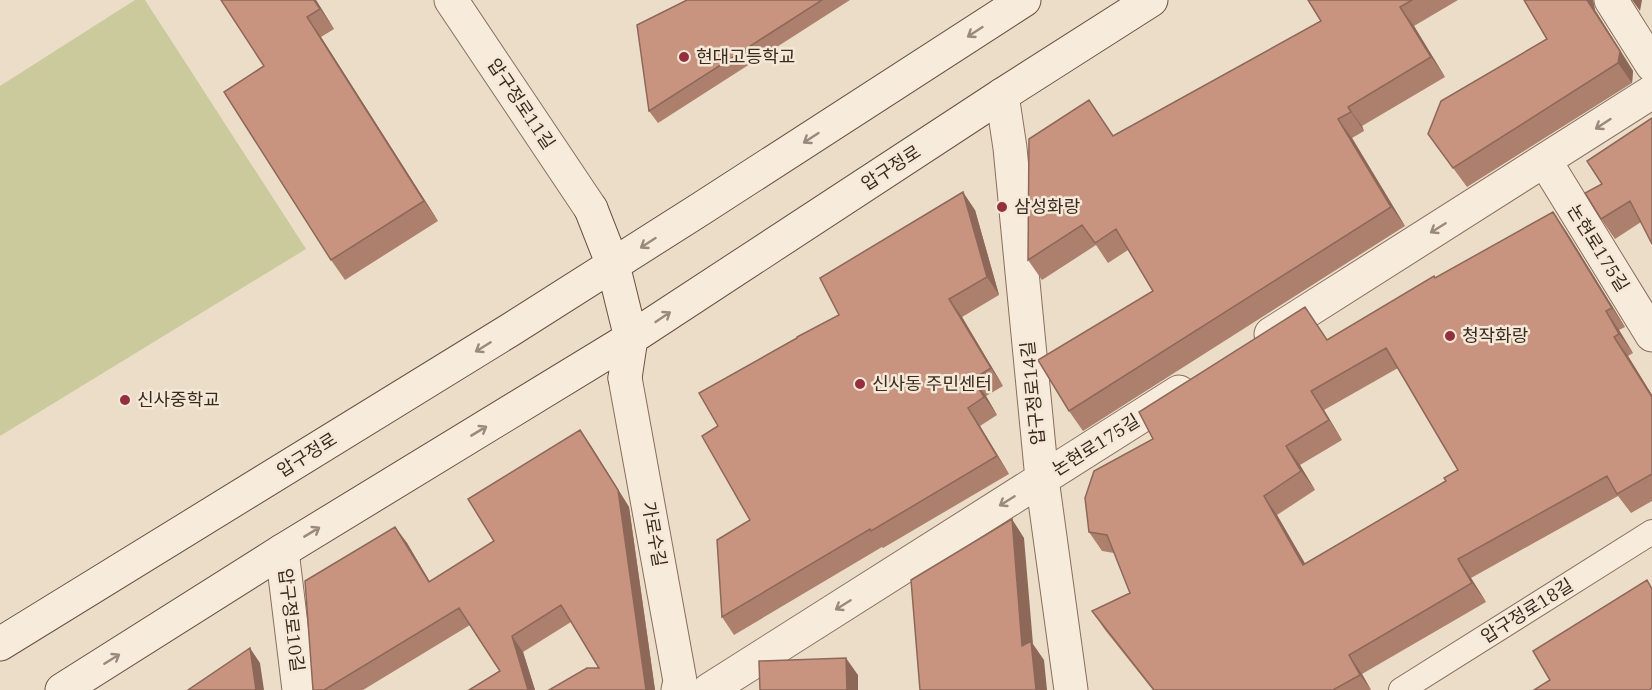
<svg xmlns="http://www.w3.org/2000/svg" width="1652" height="690" viewBox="0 0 1652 690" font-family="'IBM Plex Serif','Noto Sans KR',serif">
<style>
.green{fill:#caca9c}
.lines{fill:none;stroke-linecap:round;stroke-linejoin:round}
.service-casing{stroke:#886e5d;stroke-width:26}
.minor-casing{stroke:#886e5d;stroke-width:35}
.tertiary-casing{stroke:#886e5d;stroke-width:35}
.secondary-casing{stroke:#695041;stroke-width:35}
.service{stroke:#f7ebdb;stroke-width:24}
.minor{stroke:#f7ebdb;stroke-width:33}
.tertiary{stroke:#f7ebdb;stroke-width:33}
.secondary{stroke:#f7ebdb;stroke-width:33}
.wall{fill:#ad7f6d;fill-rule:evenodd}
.shaded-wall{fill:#8d6859}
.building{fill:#c9947f;stroke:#8d6859;stroke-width:1.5;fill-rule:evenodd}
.oneway{stroke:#988a7e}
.poi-dot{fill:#94303e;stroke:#f4e8d7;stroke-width:2}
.labels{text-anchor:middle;stroke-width:5;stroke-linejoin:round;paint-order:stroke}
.poi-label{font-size:18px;fill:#392920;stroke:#f4e8d7;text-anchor:start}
.street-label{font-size:18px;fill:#392920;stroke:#f4e8d7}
</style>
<rect width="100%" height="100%" fill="#ecddc8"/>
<!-- green -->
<path class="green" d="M135 0H145L306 249 0 436V86Z"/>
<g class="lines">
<!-- service casing -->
<g class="service-casing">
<path id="service" d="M1401 690 1652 532"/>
</g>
<!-- minor casing -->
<g class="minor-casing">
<path id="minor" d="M451 0 591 209
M1611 0 1652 65
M1002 95 1010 148 1042 479 1071 690
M1545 161 1652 335
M1271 334 1652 92
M282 551 299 690
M709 690 1179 392"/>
</g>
<!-- tertiary casing -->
<g class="tertiary-casing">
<path id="tertiary" d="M625 378 680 681 678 690"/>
</g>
<!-- secondary casing -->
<g class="secondary-casing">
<path id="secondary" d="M591 209 613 265 631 338 625 378
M0 644 510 330 699 210 1024 0
M62 690 282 551 631 338 1002 95 1151 0"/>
</g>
<!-- service -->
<use href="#service" class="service"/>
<!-- minor -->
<use href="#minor" class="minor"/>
<!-- tertiary -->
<use href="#tertiary" class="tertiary"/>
<!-- secondary -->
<use href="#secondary" class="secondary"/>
</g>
<!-- wall -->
<path class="wall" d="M316 0 334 29 321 37 438 221 345 280 331 260 264 66Z
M687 0H850L658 123 649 111Z
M1308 0H1458L1414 26 1445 77 1362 126 1364 131 1352 138 1405 226 1083 431 1069 411 1153 291 1128 250 1108 263 1096 245 1042 280 1028 260 1321 21Z
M1524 0H1593L1595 10 1633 71 1632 83 1467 187 1428 134 1547 39Z
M1652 118 1641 222 1615 239 1601 219 1602 184Z
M975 210 999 295 962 317 1003 386 986 396 997 415 980 426 1009 474 883 548 882 547 734 635 722 617 750 520 839 315Z
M1566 231 1625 327 1619 330 1633 353 1628 356 1652 395V501L1631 513 1618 496 1471 578 1486 602 1362 674 1371 690H1153L1105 630 1092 611 1130 593 1114 553 1102 551 1089 532 1153 439 1436 278ZM1398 368 1458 470 1446 481 1305 564 1277 515 1315 490 1300 465 1342 440 1324 410Z
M580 430 591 446 629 507 655 690H549L599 668 571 622 523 652 535 690H469L500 671 470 625 363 690H313L395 527 407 543 430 582 494 541Z"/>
<!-- shaded-wall -->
<path class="shaded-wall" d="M314 0H316L334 29 320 9Z
M1587 0H1593L1595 10 1633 71 1632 83 1618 63Z
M1632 0H1642L1640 11Z
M1400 7 1414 26 1445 77 1431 57Z
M307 17 321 37 438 221 424 201Z
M1348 107 1362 126 1364 131 1351 112Z
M1338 119 1352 138 1405 226 1391 207Z
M963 192 975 210 999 295 987 277Z
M1553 212 1566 231 1625 327 1612 308Z
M949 299 962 317 1003 386 991 368Z
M1606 311 1619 330 1633 353 1619 334Z
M1614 337 1628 356 1652 395V397Z
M973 379 986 396 997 415 984 397Z
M1311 391 1324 410 1342 440 1329 420Z
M968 408 980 426 1009 474 997 456Z
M580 430 591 446 629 507 655 690H646Z
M1286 446 1300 465 1315 490 1301 471Z
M1264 496 1277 515 1317 584 1303 565Z
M1012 519 1024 538 1033 644 1044 660 1047 690H1036L1022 646Z
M395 527 407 543 440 599 429 582Z
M1458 559 1471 578 1486 602 1472 583Z
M512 636 523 652 535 690H528Z
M250 648 260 663 264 690H256Z
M1349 655 1362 674 1371 690 1360 675Z
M846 658 858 675V690H847Z"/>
<!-- building -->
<path class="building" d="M221 0H314L320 9 307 17 424 201 331 260 224 92 264 66Z
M687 0H822L649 111 637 25Z
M1308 0H1412L1400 7 1431 57 1348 107 1351 112 1338 119 1391 207 1069 411 1038 360 1153 291 1116 229 1095 243 1082 225 1028 260 1029 139 1089 100 1113 136 1321 21Z
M1524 0H1587L1620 51 1618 63 1453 168 1428 134 1441 101 1547 39Z
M1652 118V244L1630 201 1601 219 1585 193 1602 184 1587 161Z
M963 192 987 277 949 299 991 368 973 379 984 397 968 408 997 456 871 531 870 529 722 617 717 540 750 520 702 436 718 426 699 393 797 338V337L839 315 820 278Z
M1553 212 1612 308 1606 311 1619 334 1614 337 1652 397V474L1617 494 1607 476 1458 559 1472 583 1349 655 1360 675 1333 690H1154L1092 611 1130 593 1107 535 1089 532 1085 498 1094 471 1153 439 1139 412 1305 307 1327 340 1434 276 1435 278ZM1386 348 1458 470 1444 478 1446 481 1303 565 1264 496 1301 471 1286 446 1329 420 1311 391Z
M580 430 618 490 646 690H549L587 668H599L561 605 512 636 528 690H469L500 671 459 608 324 690H313L305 581 395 527 429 582 494 541 468 499Z
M1012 519 1022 646 1031 641 1036 690H920L911 580Z
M1647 580 1652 589V688L1649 690H1534L1550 680 1533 651Z
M250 648 256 690H188Z
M846 658 847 690H760L759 661Z"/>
<!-- one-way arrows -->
<defs><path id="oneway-shaft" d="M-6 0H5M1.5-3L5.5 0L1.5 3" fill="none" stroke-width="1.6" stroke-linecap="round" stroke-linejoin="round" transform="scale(1.5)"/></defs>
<g class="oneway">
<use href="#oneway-shaft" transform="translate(975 32) rotate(147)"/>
<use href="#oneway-shaft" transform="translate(1603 124) rotate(147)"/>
<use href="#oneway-shaft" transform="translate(811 138) rotate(147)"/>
<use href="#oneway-shaft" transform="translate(1438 228) rotate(148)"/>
<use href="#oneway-shaft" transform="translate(648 243) rotate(147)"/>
<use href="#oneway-shaft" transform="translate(663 317) rotate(-34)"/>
<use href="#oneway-shaft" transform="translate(483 347) rotate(148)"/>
<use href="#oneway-shaft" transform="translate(479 431) rotate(-31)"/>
<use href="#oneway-shaft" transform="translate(1007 501) rotate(148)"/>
<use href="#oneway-shaft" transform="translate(312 532) rotate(-31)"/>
<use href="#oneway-shaft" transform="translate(843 605) rotate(148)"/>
<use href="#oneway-shaft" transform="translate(112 659) rotate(-32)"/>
</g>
<!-- markers -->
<g class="poi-dot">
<circle cx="684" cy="57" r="6"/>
<circle cx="1002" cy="207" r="6"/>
<circle cx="1450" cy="336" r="6"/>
<circle cx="860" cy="384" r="6"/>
<circle cx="125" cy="400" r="6"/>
</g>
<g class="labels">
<!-- poi labels -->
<g class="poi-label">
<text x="696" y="63">현대고등학교</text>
<text x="1014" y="213">삼성화랑</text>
<text x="1462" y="342">청작화랑</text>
<text x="872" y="390">신사동 주민센터</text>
<text x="137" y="406">신사중학교</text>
</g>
<!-- street labels -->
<g class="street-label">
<text transform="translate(521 104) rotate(56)" y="6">압구정로11길</text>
<text transform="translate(891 168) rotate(-33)" y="6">압구정로</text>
<text transform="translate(1598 248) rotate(58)" y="6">논현로175길</text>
<text transform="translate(1033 393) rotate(-96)" y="6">압구정로14길</text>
<text transform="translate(1096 445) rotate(-32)" y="6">논현로175길</text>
<text transform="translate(307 455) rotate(-32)" y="6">압구정로</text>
<text transform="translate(654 534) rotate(80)" y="6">가로수길</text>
<text transform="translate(1527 611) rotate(-32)" y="6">압구정로18길</text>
<text transform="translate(291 620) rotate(83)" y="6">압구정로10길</text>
</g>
</g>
</svg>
